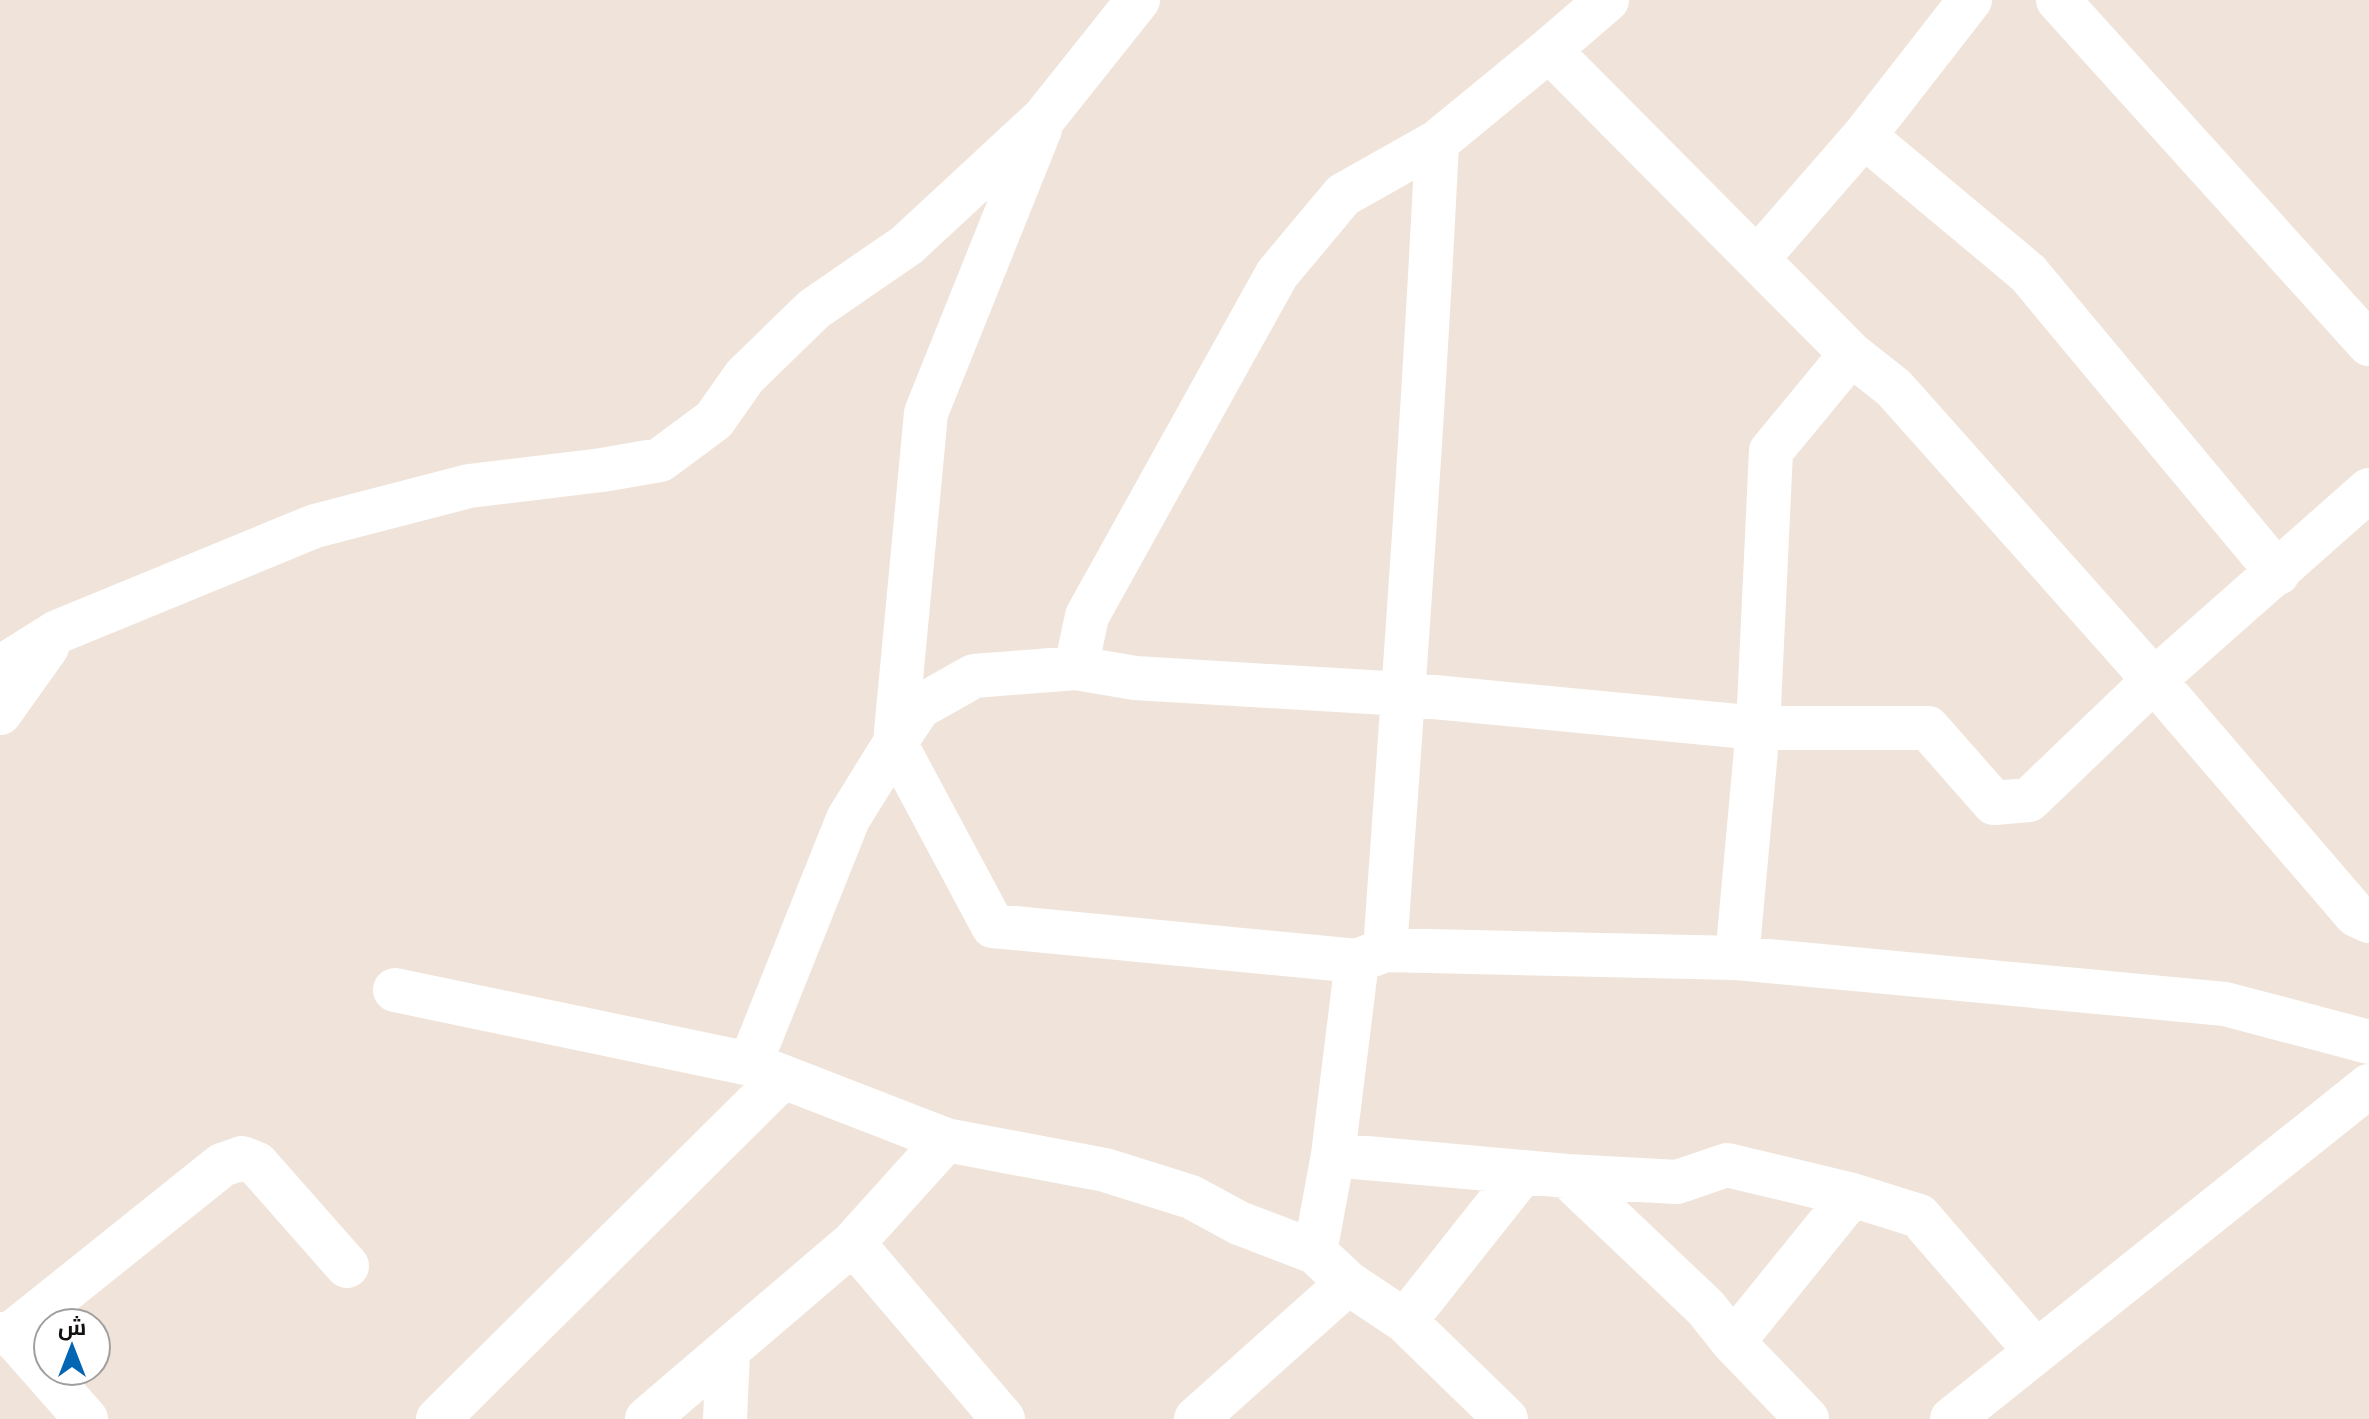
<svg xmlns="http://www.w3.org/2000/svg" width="2369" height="1419" viewBox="0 0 2369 1419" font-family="'Fira Sans Condensed',Cairo,sans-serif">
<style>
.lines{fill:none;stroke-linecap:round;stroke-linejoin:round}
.minor{stroke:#fff;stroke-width:44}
</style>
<rect width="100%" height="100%" fill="#f0e4da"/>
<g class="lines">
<!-- minor -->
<path class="minor" d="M2058 0 2369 344
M1549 50 1607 0
M1864 136 2028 273 2278 573
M1757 259 1864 136 1970 0
M1851 354 1894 388 2154 680 2356 915 2369 921
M0 668 57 632 315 526 469 486 602 470 660 460 714 420 745 376 814 309 907 245 1044 118 1138 0
M1076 668 974 676 919 707 895 743 993 926 1357 961
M0 713 47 647
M1385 950C1404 681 1424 412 1437 142L1549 50 1851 354 1771 451 1758 728 1403 694 1135 678 1076 668 1087 616 1277 274 1343 195 1437 142
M1737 958 1758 728H1928L1994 803 2029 800 2154 680 2369 490
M395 990 750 1064 848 819 895 743 926 413 1040 129
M750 1064 946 1140 1105 1170 1191 1197 1239 1223 1315 1252 1348 1283
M1567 1176 1706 1308 1733 1342 1807 1419
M853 1243 1003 1419
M1315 1252 1333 1155
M1405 1321 1506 1419
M0 1334H11L86 1419
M11 1334 222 1165 242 1158 257 1164 347 1266
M1733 1342 1852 1195
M2035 1350 1919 1216 1852 1195 1727 1165 1677 1182 1567 1176 1333 1155 1357 961 1385 950 1737 958 2225 1004 2369 1042
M438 1419 783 1077
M647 1419 853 1243 946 1140
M725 1419 728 1352
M1196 1419 1348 1283 1405 1321 1523 1172
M1952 1419 2369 1086"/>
</g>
<!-- north arrow -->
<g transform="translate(72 1347)"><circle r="38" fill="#ffffff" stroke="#a19f9e" stroke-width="2"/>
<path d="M0-6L14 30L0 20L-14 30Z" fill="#0465b2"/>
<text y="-12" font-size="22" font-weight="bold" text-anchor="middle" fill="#14100d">ش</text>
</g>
</svg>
